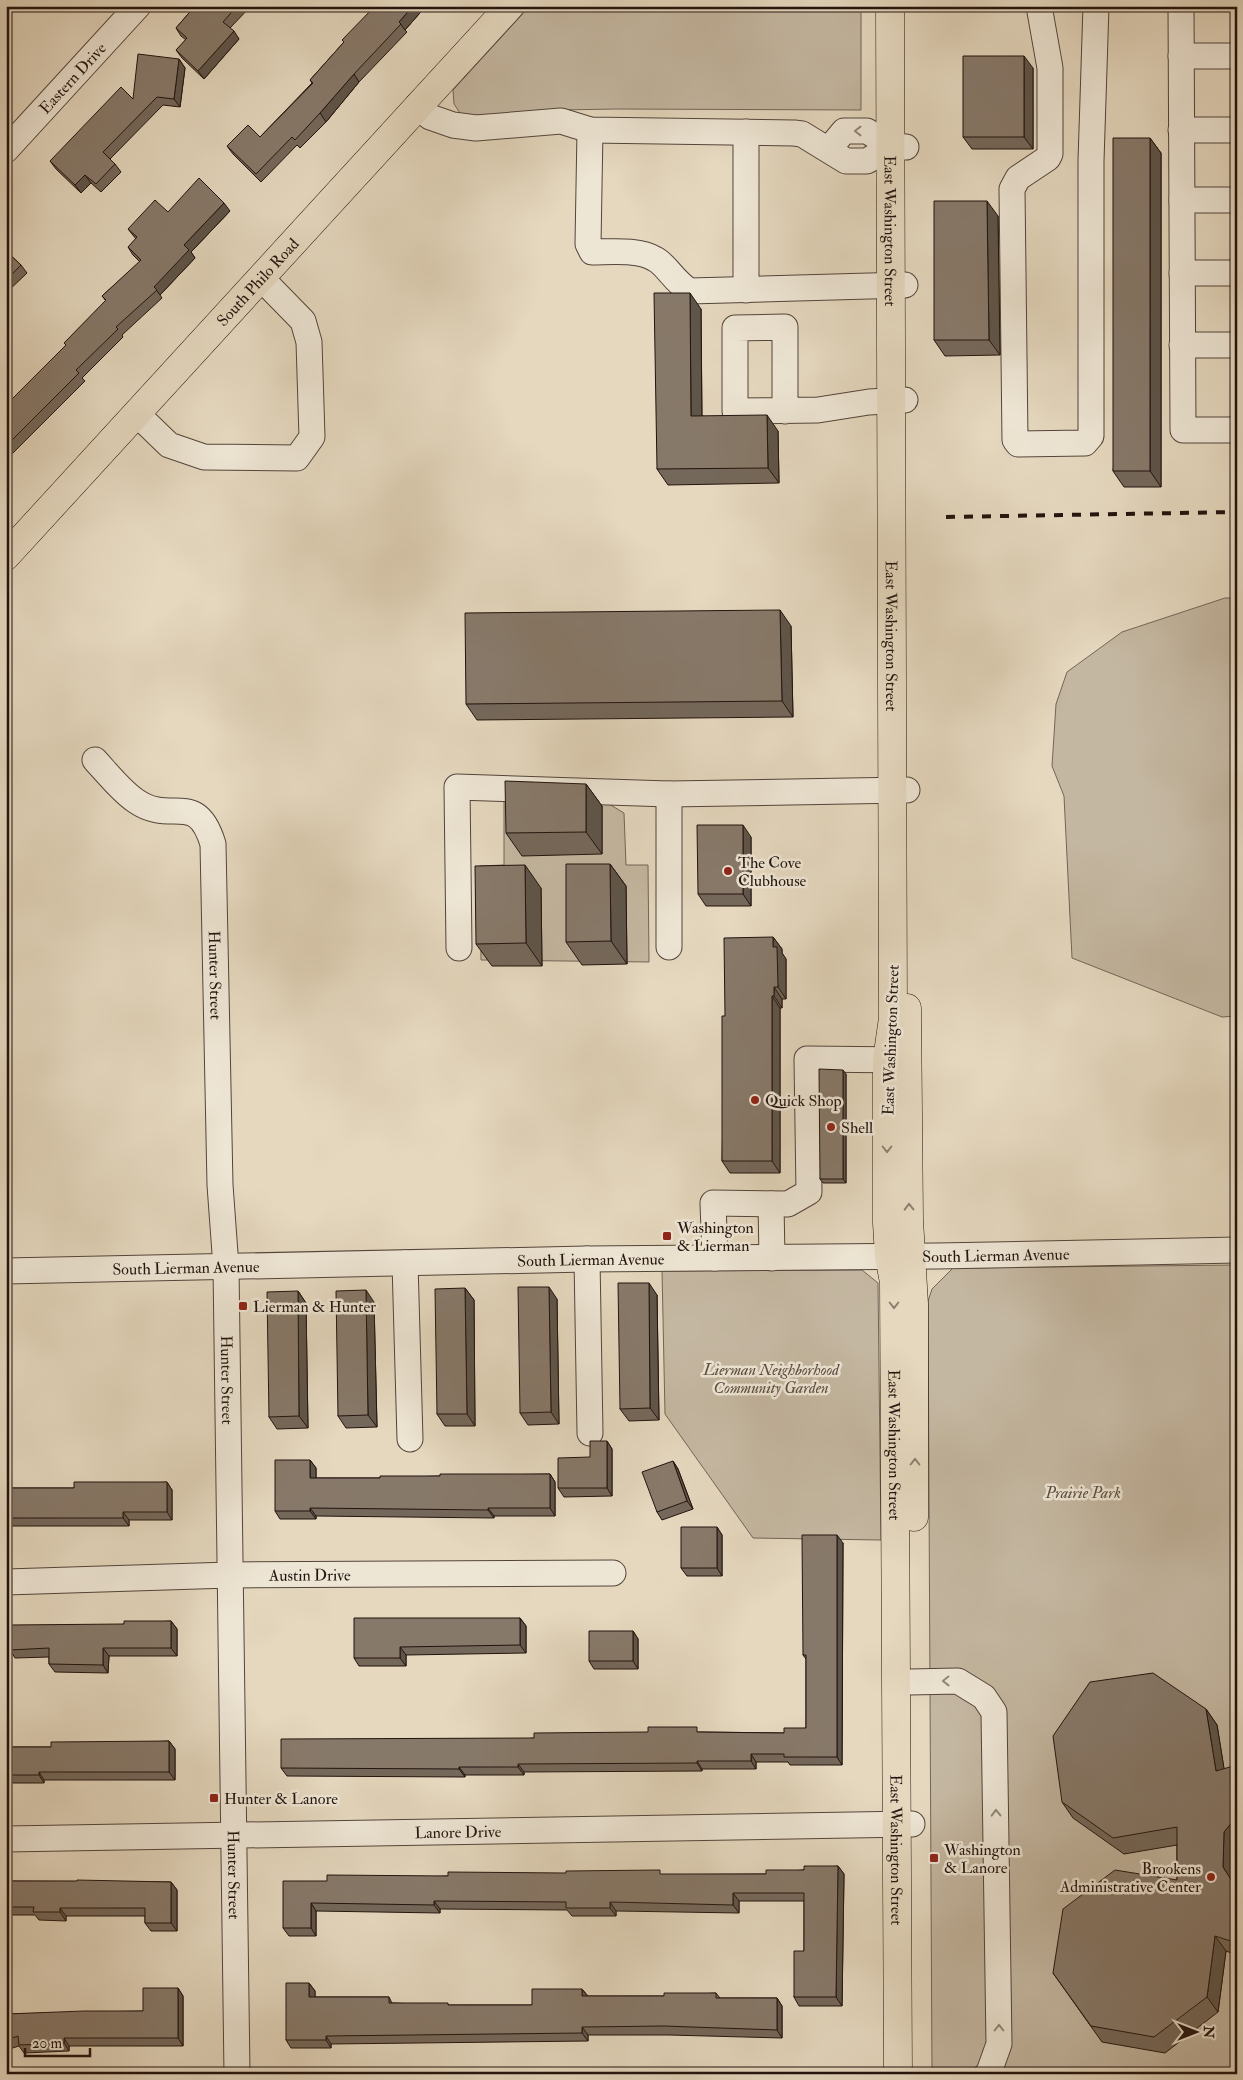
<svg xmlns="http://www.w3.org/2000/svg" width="1243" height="2080" viewBox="0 0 1243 2080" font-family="'IM FELL Double Pica',serif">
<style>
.green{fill:#c4b7a1;stroke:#736558}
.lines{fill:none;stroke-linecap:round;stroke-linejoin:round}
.minor-casing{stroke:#53443a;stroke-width:27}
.major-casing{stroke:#22130e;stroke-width:29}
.minor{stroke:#eee6d5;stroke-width:25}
.major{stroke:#e5d8bf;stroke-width:28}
.rail{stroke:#22130e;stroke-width:4;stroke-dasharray:9 9;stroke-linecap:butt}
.wall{fill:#74685b;stroke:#22130e}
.shaded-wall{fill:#5e554a;stroke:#22130e}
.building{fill:#87796a;stroke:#22130e}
.oneway{stroke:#92877b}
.oneway2{stroke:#8d7f6f}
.poi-dot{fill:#8f2418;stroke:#eee6d5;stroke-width:2}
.labels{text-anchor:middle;stroke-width:5;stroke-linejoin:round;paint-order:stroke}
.street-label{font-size:16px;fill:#22130e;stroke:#eee6d5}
.poi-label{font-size:16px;fill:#22130e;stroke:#eee6d5;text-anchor:start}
.park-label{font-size:16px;font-style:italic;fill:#5b4c41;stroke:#eee6d5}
</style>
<rect width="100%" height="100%" fill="#e5d8bf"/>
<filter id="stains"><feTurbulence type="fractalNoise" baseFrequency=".004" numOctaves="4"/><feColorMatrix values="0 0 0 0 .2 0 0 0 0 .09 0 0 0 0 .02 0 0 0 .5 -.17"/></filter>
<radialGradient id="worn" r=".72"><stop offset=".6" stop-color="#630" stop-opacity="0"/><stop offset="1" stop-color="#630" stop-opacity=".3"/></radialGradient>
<!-- green -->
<path class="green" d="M530 6H861V110L616 109 559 110 475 117 462 116 454 104 453 90Z
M1225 598H1237V1016L1222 1017 1072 958 1064 796 1052 766 1056 704 1067 672 1122 632Z
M599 798 624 813 626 865H648L649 962 481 960 480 866 504 865V799Z
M1237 1265V2074H932L928 1301 932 1289 953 1268Z
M862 1270 878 1283 881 1540 753 1538 665 1414 662 1271Z"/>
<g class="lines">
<!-- minor casing -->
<g class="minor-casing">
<g id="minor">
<path d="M1039 6 1050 68V154L1048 158 1018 178 1012 189 1015 440 1018 444 1085 443 1091 436V161L1096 6"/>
<path d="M1181 6 1183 430H1237"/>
<path d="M1181 56H1237"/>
<path d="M417 106 430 117 453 125 476 128 561 121 590 130 794 133 802 134 846 161H867L891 146"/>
<path d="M590 130 588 244 592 252C611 252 639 249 655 259 667 265 674 282 690 291L905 285"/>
<path d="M1181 130H1237"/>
<path d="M746 132V290"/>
<path d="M829 149 844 131H867L891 146 906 147"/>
<path id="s1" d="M6 150 138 6"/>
<path d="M1182 200H1237"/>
<path d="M1182 273H1237"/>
<path d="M1182 345H1237"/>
<path d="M785 411V327L735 328V411L818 410 869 402 905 400"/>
<path d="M137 414 169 445 204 457 297 458 312 437 309 342 303 321 261 278"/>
<path id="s2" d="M95 760C107 773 122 792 136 801 172 826 196 789 213 844L220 1185 226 1267 237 2074"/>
<path d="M669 794V947"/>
<path d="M459 948 457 787 669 794 907 790"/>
<path d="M771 1204 772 1258"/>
<path d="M715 1258 713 1203 788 1204 809 1192 807 1059 907 1060"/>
<path d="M587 1259 590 1433"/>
<path d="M405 1263 410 1439"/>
<path id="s3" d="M6 1271 587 1259 937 1256 1237 1250"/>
<path id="s4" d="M6 1582 230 1575 613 1573"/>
<path d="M910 1682 958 1681 984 1697 994 1712 999 2044 989 2072 987 2074"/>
<path id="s5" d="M6 1839 912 1824"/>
</g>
</g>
<!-- major casing -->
<g class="major-casing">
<g id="major">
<path id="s6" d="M890 6 893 1018 887 1060V1223L889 1256 894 1282 898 2074"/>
<path id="s7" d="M6 556 510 6"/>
<path d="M907 1008 909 1220 914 1304V1517"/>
</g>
</g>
<!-- minor -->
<use href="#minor" class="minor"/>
<!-- major -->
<use href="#major" class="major"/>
<!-- rail -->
<path class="rail" d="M946 517 1237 512"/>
</g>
<!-- wall -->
<path class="wall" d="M195 6H251L230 28 239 39 204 79 182 58 176 50 186 40 181 36 176 28Z
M426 6 405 30 407 32 359 82 326 122 300 148 297 145 261 182 233 154 227 146 260 137 312 83 310 80 344 42 342 40Z
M179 59 185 68 180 107 163 105 110 159 115 164 121 172 101 192 91 183 81 193 56 169 50 161 133 99Z
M1033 68V149H972L963 137Z
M1150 138 1161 153V487H1124L1113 471Z
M230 211 191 252 195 258 160 295 162 298 122 335 123 337 82 378 85 381 6 460V405L66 345 64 343 106 301 102 296 140 262 133 255 128 247 136 239 128 229 168 212Z
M998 216 1000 355 945 356 934 340Z
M6 251 21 265 27 273 6 293Z
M701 309 702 416 778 431 779 483 668 485 657 469Z
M791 626 793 717 477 720 466 704Z
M586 784 602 806V854L522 856 506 833Z
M751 837V906H706L698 894Z
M610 864 626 886 627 964 582 965 566 942Z
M541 888 542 966H492L476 944Z
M773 937 782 949V953L786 959V999H782V1008H780V1173H730L722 1161 725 1016Z
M846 1074V1183H823L820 1179Z
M465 1288 474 1300 475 1426H445L437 1414Z
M298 1291 306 1303 308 1428 277 1429 269 1417Z
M657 1295 659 1420 629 1421 620 1409Z
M557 1299 559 1424 528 1425 520 1413Z
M374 1302 377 1427 346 1428 338 1416Z
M607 1441 612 1449V1496L564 1497 558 1488Z
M310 1460 316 1468V1478H380L440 1476 550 1474 555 1482V1516H494V1518L316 1516V1519H280L275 1511Z
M673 1461 678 1469 693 1509 662 1520 657 1512Z
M167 1482 172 1490V1520H129V1526H6V1488H74Z
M717 1527 722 1535V1576H687L681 1568Z
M843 1543 842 1765H790L788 1762H756V1769H702V1771L524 1772V1775H465V1777L287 1776 281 1768 534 1738 700 1732 784 1733 806 1728V1659L803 1655Z
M520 1618 526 1626V1653L406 1655V1666H359L354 1658Z
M171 1621 177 1629V1656H109L108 1673 55 1672 49 1664V1657L15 1658 10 1650 124 1624Z
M633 1631 638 1639V1669H594L589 1661Z
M1206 1709 1217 1725 1224 1769 1235 1847 1234 1883 1237 1887V1955L1226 1951 1218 2012 1165 2053 1102 2042 1053 1973 1177 1880V1845L1124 1854 1073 1818 1062 1802Z
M169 1741 175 1749V1780H44V1783H6V1747H51Z
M838 1866 844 1874 842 2006H799L794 1997 804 1951V1901H739V1913L616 1911V1916H572L567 1910 440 1909V1913L316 1911V1936H289L283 1928 327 1881 448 1876 766 1874Z
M6 1881 171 1882 177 1890V1931H151L145 1923V1916H66V1921L39 1920 35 1915H6Z
M309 1983 315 1991V1997H389L392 2003 449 2005H532L582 1989 588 1996H664L716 1993 720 1998H777L782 2006V2038L669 2035H588V2041L331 2044V2048H291L286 2040Z
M178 1988 183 1996V2046H69V2051L24 2053 19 2046 6 2050V2014L143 2011Z"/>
<!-- shaded-wall -->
<path class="shaded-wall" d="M413 6H426L405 30 399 22Z
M234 31 239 39 204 79 198 71Z
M1024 56 1033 68V149L1024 137Z
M179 59 185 68 180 107 174 99Z
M354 74 359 82 326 122 320 113Z
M1150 138 1161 153V487L1150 471Z
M85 175 91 183 81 193 75 185Z
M987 201 998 216 1000 355 989 340Z
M224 203 230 211 191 252 195 258 160 295 154 287 184 245Z
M690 293 701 309 702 432 691 416Z
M767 415 778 431 779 483 768 468Z
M780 610 791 626 793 717 782 701Z
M586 784 602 806V854L586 832Z
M743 825 751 837V906L743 894Z
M610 864 626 886 627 964 611 941Z
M525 865 541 888 542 966 526 943Z
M773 937 782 949V953L786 959V999L778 987 773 947Z
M774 987 782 999V1008L774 996Z
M772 996 780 1008V1173L772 1161Z
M843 1070 846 1074V1183L843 1179Z
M649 1283 657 1295 659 1420 650 1408Z
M549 1287 557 1299 559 1424 551 1412Z
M465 1288 474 1300 475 1426 467 1414Z
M366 1290 374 1302 377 1427 368 1415Z
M298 1291 306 1303 308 1428 299 1416Z
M607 1441 612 1449V1496L607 1488Z
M310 1460 316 1468V1486L310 1478Z
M673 1461 678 1469 693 1509 687 1501Z
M550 1474 555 1482V1516L550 1508Z
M167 1482 172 1490V1520L167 1512Z
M310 1508 316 1516V1519L310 1511Z
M488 1508 494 1516V1518L488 1510Z
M123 1512 129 1520V1526L123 1518Z
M717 1527 722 1535V1576L717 1568Z
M837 1535 843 1543 842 1765 837 1757Z
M520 1618 526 1626V1653L520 1645Z
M171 1621 177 1629V1656L171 1648Z
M633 1631 638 1639V1669L633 1661Z
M400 1647 406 1655V1666L400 1658Z
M103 1648 109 1656 108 1673 103 1665Z
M1206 1709 1217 1725 1227 1787 1216 1771Z
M169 1741 175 1749V1780L169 1772Z
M751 1754 756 1762V1769L751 1761Z
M697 1761 702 1769V1771L697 1763Z
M518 1764 524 1772V1775L518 1767Z
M459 1767 465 1775V1777L459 1769Z
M39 1772 44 1780V1783L39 1775Z
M1237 1816V1845L1235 1847 1234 1883 1237 1887V1889L1223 1867 1224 1832Z
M838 1866 844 1874 842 2006 836 1997Z
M171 1882 177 1890V1931L171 1923Z
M733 1893 739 1901V1913L733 1905Z
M434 1901 440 1909V1913L434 1905Z
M610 1902 616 1911V1916L610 1908Z
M311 1903 316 1911V1936L311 1928Z
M60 1908 66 1916V1921L60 1912Z
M1215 1936 1226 1951 1218 2012 1207 1997Z
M309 1983 315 1991V2006L309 1997Z
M178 1988 183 1996V2046L178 2038Z
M582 1989 588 1997 582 1996Z
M777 1998 782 2006V2038L777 2030Z
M582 2027 588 2035V2041L582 2033Z
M326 2036 331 2044V2048L326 2040Z
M64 2038 69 2046V2051L64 2043Z"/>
<!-- building -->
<path class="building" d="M195 6H237L223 22 234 31 198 71 176 50 187 38 176 28Z
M375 6H413L399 22 401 24 354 74 320 113 295 140 292 137 256 174 227 146 248 125 260 137 313 83 310 80 344 42 342 40Z
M138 54 179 59 174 99 157 97 103 152 115 164 96 184 85 175 75 185 50 161 121 87 133 99Z
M963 56H1024V137H963Z
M1113 138H1150V471H1113Z
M199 178 224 203 184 245 189 250 154 287 157 290 116 327 118 329 76 370 79 373 6 446V405L66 345 64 343 106 300 102 296 141 260 128 247 137 237 128 229 155 200 168 212Z
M934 201H987L989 340H934Z
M6 251 21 265 6 280Z
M654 293H690L691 416 767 415 768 468 657 469Z
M780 610 782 701 466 704 465 613Z
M505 781 586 784V832L506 833Z
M697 825H743V894H698Z
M566 864H610L611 941 566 942Z
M525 865 526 943 476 944 475 866Z
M773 937V947H777L778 987H774V996H772V1161H722V1016H725L724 938Z
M819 1069 843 1070V1179H820Z
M618 1283H649L650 1408 620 1409Z
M518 1287H549L551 1412 520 1413Z
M465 1288 467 1414H437L435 1289Z
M366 1290 368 1415 338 1416 336 1291Z
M298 1291 299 1416 269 1417 267 1292Z
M590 1441H607V1488H558V1458L590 1457Z
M275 1460H310V1478H380V1476H440V1474H550V1508H488V1510L310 1508V1511H275Z
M673 1461 687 1501 657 1512 642 1472Z
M74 1482H167V1512H123V1518H6V1488H74Z
M681 1527H717V1568H681Z
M802 1535H837V1757H784V1754H751V1761H697V1763L518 1764V1767H459V1769L281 1768V1739L534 1738V1733L648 1732V1727H697V1732L784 1733V1728H806V1655H803Z
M354 1618H520V1645L400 1647V1658H354Z
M124 1621H171V1648H103V1665L49 1664V1648L10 1650 9 1625 124 1624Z
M589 1631H633V1661H589Z
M1153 1673 1206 1709 1216 1771 1237 1765V1816L1224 1832 1223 1867 1237 1889V1943L1215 1936 1207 1997 1154 2037 1091 2026 1053 1973 1063 1909 1115 1870 1177 1880V1827L1113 1838 1062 1802 1053 1736 1090 1682Z
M169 1741V1772H39V1775H6V1747H51V1742Z
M804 1866H838L836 1997H794V1951H804V1893H733V1905L610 1902V1908H566V1902L434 1901V1905L311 1903V1928H283V1881H327V1875L448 1876V1872L566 1873V1871L660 1870V1874H766V1870H804Z
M77 1880 171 1882V1923H145V1908H60V1912H33L34 1907H6V1881H77Z
M286 1983H309V1997H389V2003H448V2005H532V1989H582V1996H664V1993H716V1998H777V2030L664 2026 582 2027V2033L326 2036V2040H286Z
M143 1988H178V2038H64V2043L19 2045 18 2036 6 2040V2014L84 2011H143Z"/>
<!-- one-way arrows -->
<defs><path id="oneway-chevron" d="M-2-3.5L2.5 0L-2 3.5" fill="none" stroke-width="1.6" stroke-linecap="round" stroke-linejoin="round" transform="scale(1.25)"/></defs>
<g class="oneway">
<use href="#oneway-chevron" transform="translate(858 131) rotate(180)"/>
<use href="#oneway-chevron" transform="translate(946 1681) rotate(179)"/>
<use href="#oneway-chevron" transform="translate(996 1813) rotate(-91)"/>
<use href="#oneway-chevron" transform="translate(999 2028) rotate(-90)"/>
</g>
<g class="oneway2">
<use href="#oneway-chevron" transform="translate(887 1149) rotate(90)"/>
<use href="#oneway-chevron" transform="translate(909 1207) rotate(-91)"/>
<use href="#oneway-chevron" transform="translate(894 1305) rotate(90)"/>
<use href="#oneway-chevron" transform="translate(915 1462) rotate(-90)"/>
</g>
<!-- markers -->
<g class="poi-dot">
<circle cx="728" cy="871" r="5"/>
<circle cx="755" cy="1100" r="5"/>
<circle cx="831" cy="1127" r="5"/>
<rect x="662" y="1231" width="10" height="10" rx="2.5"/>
<rect x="238" y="1301" width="10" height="10" rx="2.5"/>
<rect x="209" y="1793" width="10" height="10" rx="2.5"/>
<rect x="929" y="1853" width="10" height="10" rx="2.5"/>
<circle cx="1211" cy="1877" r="5"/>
</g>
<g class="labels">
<!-- street labels -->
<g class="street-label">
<text dy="6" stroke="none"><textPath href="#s1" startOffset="98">Eastern Drive</textPath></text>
<text dy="6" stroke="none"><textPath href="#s6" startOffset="225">East Washington Street</textPath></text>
<text dy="6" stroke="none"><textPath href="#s7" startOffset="372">South Philo Road</textPath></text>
<text dy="6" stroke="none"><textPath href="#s6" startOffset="630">East Washington Street</textPath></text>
<text dy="6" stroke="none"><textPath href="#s2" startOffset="286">Hunter Street</textPath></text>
<text transform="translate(890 1040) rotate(-88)" y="6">East Washington Street</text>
<text dy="6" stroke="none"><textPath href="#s3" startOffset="990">South Lierman Avenue</textPath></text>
<text dy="6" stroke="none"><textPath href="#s3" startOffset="585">South Lierman Avenue</textPath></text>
<text dy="6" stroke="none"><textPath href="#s3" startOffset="180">South Lierman Avenue</textPath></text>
<text dy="6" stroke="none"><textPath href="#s2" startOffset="691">Hunter Street</textPath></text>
<text dy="6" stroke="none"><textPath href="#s6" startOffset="1440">East Washington Street</textPath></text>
<text dy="6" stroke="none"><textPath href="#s4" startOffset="304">Austin Drive</textPath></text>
<text dy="6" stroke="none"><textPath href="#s5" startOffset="452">Lanore Drive</textPath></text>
<text dy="6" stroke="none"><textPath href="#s6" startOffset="1845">East Washington Street</textPath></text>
<text dy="6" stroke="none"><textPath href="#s2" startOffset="1186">Hunter Street</textPath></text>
</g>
<!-- poi labels -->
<g class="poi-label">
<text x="738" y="868">The Cove<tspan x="738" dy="18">Clubhouse</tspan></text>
<text x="765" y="1106">Quick Shop</text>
<text x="841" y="1133">Shell</text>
<text x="677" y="1233">Washington<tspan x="677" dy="18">&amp; Lierman</tspan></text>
<text x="253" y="1312">Lierman &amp; Hunter</text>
<text x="224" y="1804">Hunter &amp; Lanore</text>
<text x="944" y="1855">Washington<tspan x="944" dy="18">&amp; Lanore</tspan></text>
<text x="1201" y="1874" text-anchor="end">Brookens<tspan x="1201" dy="18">Administrative Center</tspan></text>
</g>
<!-- park labels -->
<g class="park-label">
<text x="771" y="1375">Lierman Neighborhood<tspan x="771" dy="18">Community Garden</tspan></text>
<text x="1083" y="1498">Prairie Park</text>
</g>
</g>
<!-- margin -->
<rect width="1243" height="2080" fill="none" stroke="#e5d8bf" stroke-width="25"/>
<rect x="8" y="8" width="1228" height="2065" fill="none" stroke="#22130e" stroke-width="2.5"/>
<rect x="12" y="12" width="1218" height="2055" fill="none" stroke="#22130e"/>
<!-- north arrow -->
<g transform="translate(1196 2032) rotate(90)" stroke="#eee6d5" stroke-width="4" paint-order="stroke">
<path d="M0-4L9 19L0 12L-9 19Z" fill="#22130e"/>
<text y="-8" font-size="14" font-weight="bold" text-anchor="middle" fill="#22130e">N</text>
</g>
<!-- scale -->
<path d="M25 2048v8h65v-8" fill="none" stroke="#22130e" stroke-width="2.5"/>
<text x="32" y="2048" font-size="15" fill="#22130e" stroke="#eee6d5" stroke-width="4" paint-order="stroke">20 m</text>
<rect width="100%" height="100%" filter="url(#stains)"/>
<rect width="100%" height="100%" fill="url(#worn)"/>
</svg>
